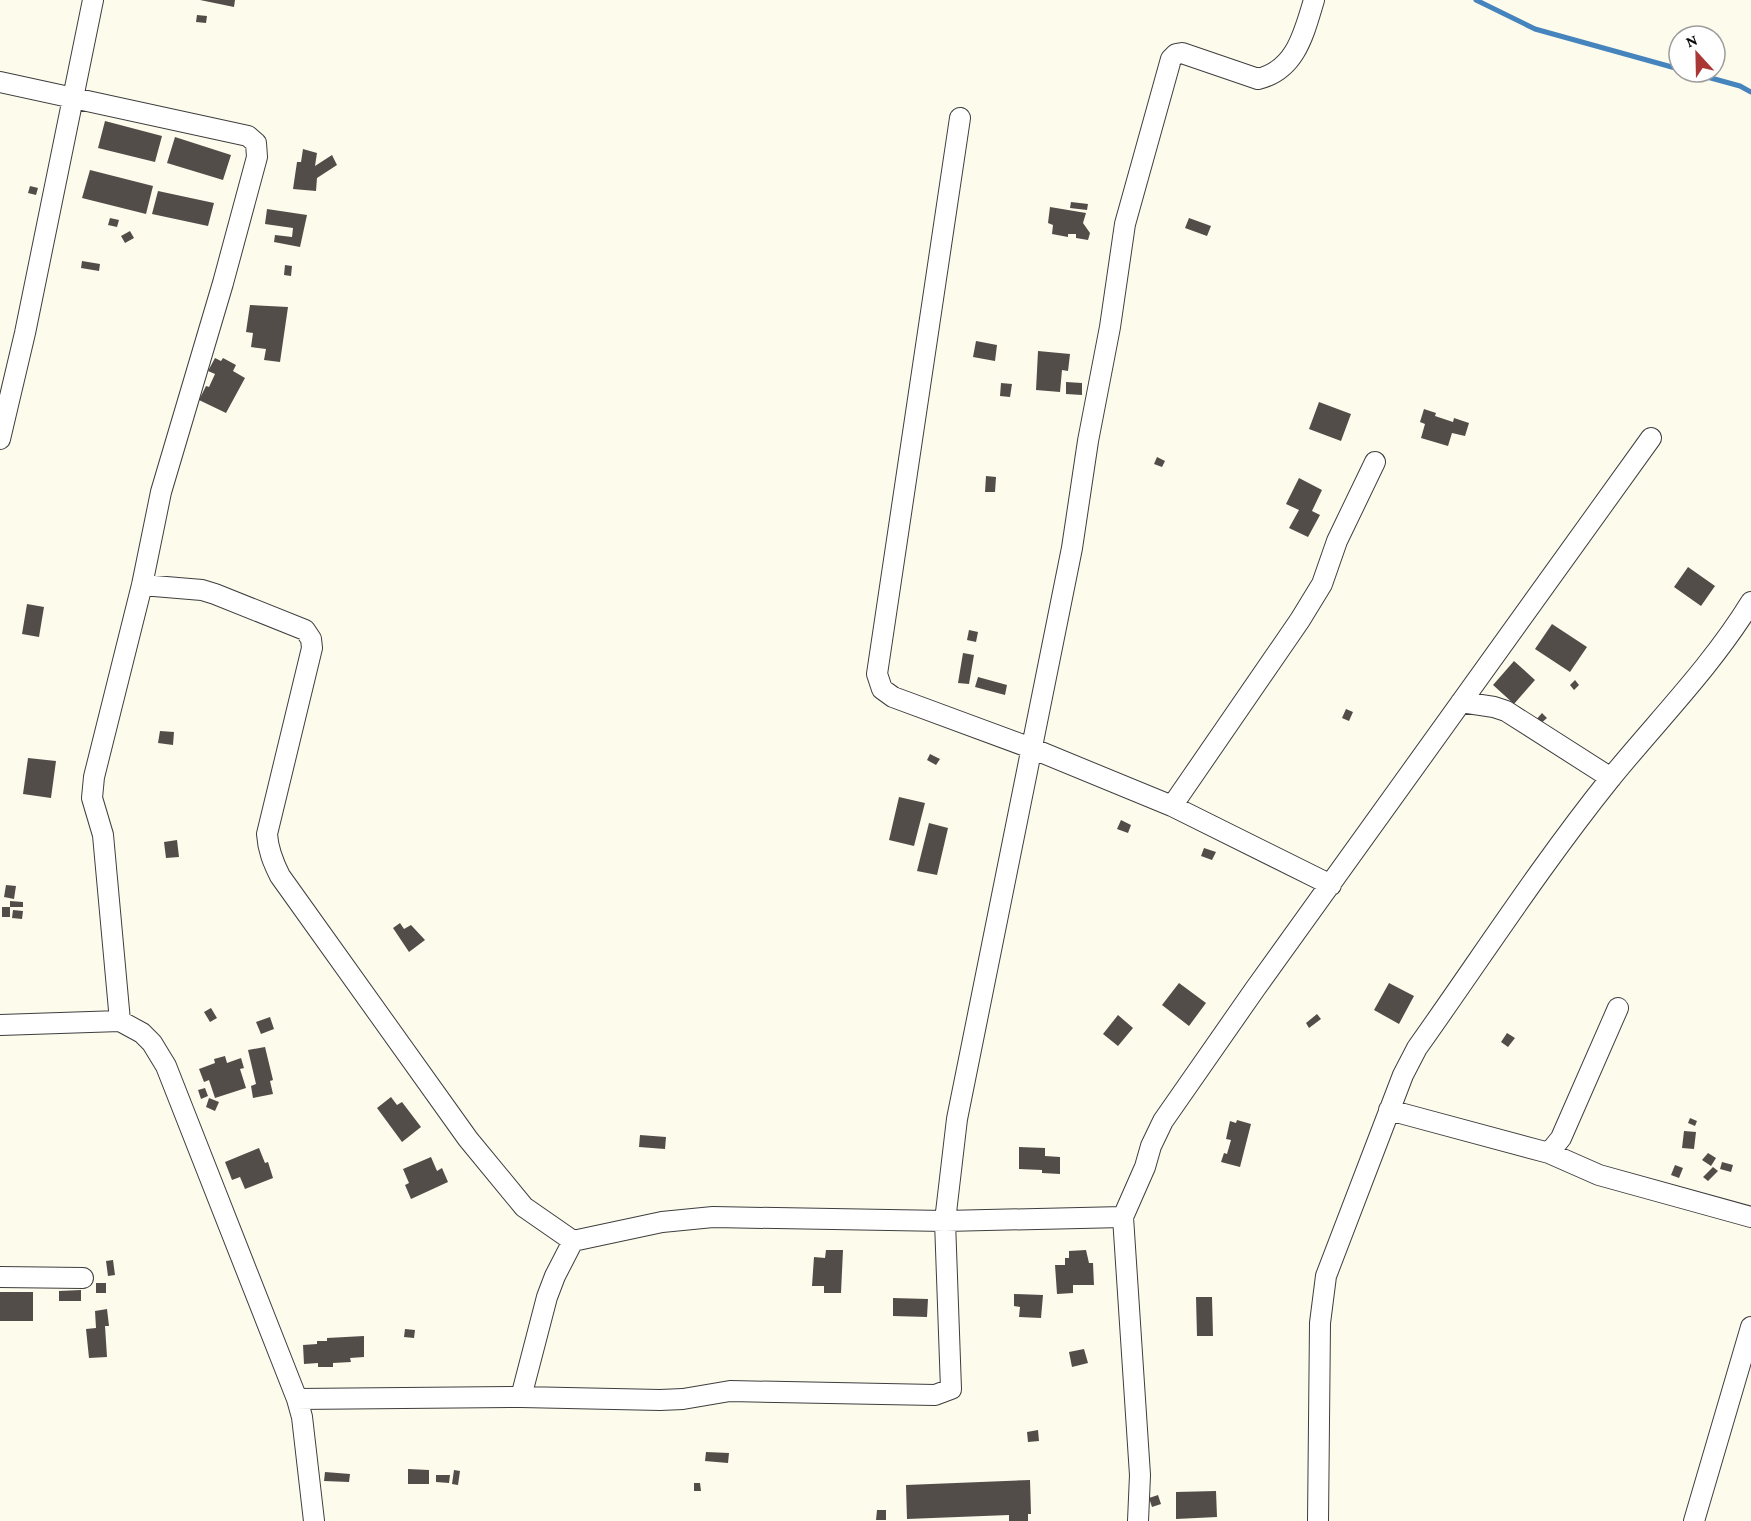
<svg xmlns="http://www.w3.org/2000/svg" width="1751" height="1521" viewBox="0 0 1751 1521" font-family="'Crimson Pro',serif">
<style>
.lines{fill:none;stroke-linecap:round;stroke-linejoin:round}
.stream{stroke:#4584bd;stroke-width:5}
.building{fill:#524d49}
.minor-casing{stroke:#3e3e3e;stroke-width:22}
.minor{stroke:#fff;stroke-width:20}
</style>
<rect width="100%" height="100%" fill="#fdfbec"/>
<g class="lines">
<!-- stream -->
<path class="stream" d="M1476 0 1535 29 1679 69
M1689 72 1740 86 1751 92"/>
</g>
<!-- building -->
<path class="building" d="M200 0H235L234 7Z
M197 15 207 16 206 23 196 22Z
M105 121 162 136 155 162 98 148Z
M175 137 231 155 223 180 167 163Z
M303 149 317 153 315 166 332 155 337 165 317 178 316 191 293 189 297 162H301Z
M90 170 153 186 146 214 82 198Z
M30 186 38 188 36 195 28 193Z
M158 191 214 203 208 226 152 214Z
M1071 202 1088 204 1087 210 1070 208Z
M1050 207 1086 213 1083 223 1090 233 1088 240 1076 238V234H1068V237L1052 234 1053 225 1048 223Z
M267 209 307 215 300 247 274 242 275 235 292 237 293 228 265 224Z
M110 218 119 220 117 227 108 225Z
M1189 218 1211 226 1207 236 1185 228Z
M130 231 134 238 125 243 121 236Z
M82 261 100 264 99 271 81 268Z
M285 265 292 266 291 276 284 275Z
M250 305 288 307 280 362 264 360 266 349 251 347 253 333 246 332Z
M976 341 997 345 995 361 973 357Z
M1038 351 1070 354 1068 371 1062 370 1060 392 1036 390Z
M215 358 221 361 223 358 236 365 233 371 245 378 226 413 199 400 206 386 209 387 215 374 208 371Z
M1066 382 1082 383V395L1066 394Z
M1001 383 1012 384 1010 397 1000 396Z
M1319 402 1351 414 1341 441 1309 429Z
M1424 409 1436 413 1435 416 1453 422 1454 418 1469 423 1465 436 1452 433 1448 446 1421 438 1425 424 1420 422Z
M1157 457 1165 461 1162 467 1154 464Z
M986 476 996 477 995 492H985Z
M1299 478 1322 490 1312 511 1320 515 1308 537 1289 528 1299 510 1286 504Z
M1688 567 1715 586 1701 606 1674 587Z
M27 604 44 607 39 637 22 634Z
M1552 624 1587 647 1570 672 1535 649Z
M969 630 978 632 976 642 967 640Z
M963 653 974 655 969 684 958 683Z
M1514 661 1535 680 1514 704 1493 685Z
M978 677 1007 685 1005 695 975 687Z
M1575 680 1579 685 1574 690 1570 685Z
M1346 709 1353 712 1349 721 1342 718Z
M1542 713 1547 718 1539 725 1535 721Z
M160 731 174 732 173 745 158 743Z
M930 754 940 759 936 765 927 760Z
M28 758 56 761 51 798 23 794Z
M899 797 925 803 914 846 889 840Z
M1121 820 1131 825 1128 833 1117 829Z
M929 823 948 828 937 875 917 871Z
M177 840 179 857 166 858 164 842Z
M1204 848 1216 852 1212 860 1201 856Z
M6 885 16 886 14 899 4 897Z
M10 901 23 902V907H10Z
M2 907H10V917H2Z
M13 910 23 911 22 919 12 918Z
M400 923 404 929 411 925 425 940 409 952 393 928Z
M1179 983 1206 1003 1189 1026 1162 1005Z
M1389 983 1414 996 1399 1024 1374 1010Z
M211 1008 217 1018 210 1022 204 1012Z
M1317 1014 1321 1019 1309 1028 1306 1023Z
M1118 1015 1133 1028 1118 1046 1103 1034Z
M270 1017 274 1029 261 1034 256 1022Z
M1507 1033 1515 1038 1508 1047 1501 1042Z
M265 1047 273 1080 270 1081 273 1094 253 1098 251 1086 256 1084 248 1050Z
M225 1056 227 1063 241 1058 244 1068 240 1069 246 1088 215 1098 209 1080 204 1082 199 1069 215 1063 214 1059Z
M205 1088 208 1096 201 1099 198 1090Z
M391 1097 397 1105 402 1102 421 1127 402 1142 377 1108Z
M209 1098 219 1102 215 1111 206 1107Z
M1690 1118 1697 1121 1695 1126 1688 1123Z
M1237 1120 1251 1124 1240 1167 1221 1162 1224 1153 1227 1154 1231 1140 1226 1139 1230 1121 1236 1123Z
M1684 1131 1696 1132 1694 1149 1682 1148Z
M640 1135 666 1137 665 1149 639 1147Z
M1019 1147 1045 1148V1156L1060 1157V1174L1042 1173V1170L1019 1169Z
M259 1148 265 1163 268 1162 273 1178 245 1189 240 1177 232 1180 225 1162Z
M1708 1153 1716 1158 1711 1166 1702 1160Z
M431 1157 437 1171 442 1168 448 1182 411 1199 405 1185 409 1183 403 1169Z
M1722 1162 1733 1165 1731 1172 1720 1169Z
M1675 1165 1683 1168 1679 1178 1671 1175Z
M1713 1167 1718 1171 1708 1181 1703 1177Z
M826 1250H843L841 1293H824V1286H812L814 1257 825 1258Z
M1086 1250 1089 1263H1093L1094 1285H1073V1293L1057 1294 1055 1265H1065V1258H1069V1251Z
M113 1260 115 1275 108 1276 106 1261Z
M96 1283H106V1293H96Z
M81 1290V1301H59V1291Z
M0 1292H33V1321H0Z
M1014 1294 1043 1295 1041 1318 1019 1317 1020 1307 1014 1306Z
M1196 1297H1212L1213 1336H1197Z
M893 1298 928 1299 927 1317 893 1316Z
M107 1309 109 1326H105L107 1357 89 1358 86 1329 96 1328 95 1311Z
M405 1329 415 1330 414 1338 404 1337Z
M364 1336V1357L350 1358 351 1362 333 1363V1367H318V1363L304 1364 303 1345 317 1344V1341H327V1338Z
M1084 1349 1088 1363 1072 1367 1069 1352Z
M1038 1430 1039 1441 1028 1442 1027 1432Z
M706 1452 729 1453 728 1463 705 1461Z
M408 1469 429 1470V1484H408Z
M454 1470 460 1471 458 1485 452 1484Z
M325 1472 350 1474 349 1482 324 1481Z
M436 1475H450L449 1483 436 1482Z
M1030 1480 1031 1514H1028V1521H1009V1515L907 1519 906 1485Z
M694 1483H700L701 1491H694Z
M1216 1491 1217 1517 1176 1519V1492Z
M1158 1495 1161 1504 1152 1507 1149 1498Z
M877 1510H886V1520H876Z"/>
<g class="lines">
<!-- minor casing -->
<g class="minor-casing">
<path id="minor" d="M0 82 248 136 256 143 257 157 223 283 161 492 142 585 94 777 92 798 103 835 120 1021
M960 118 877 674 882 689 893 697 1031 748 1172 806 1331 885
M0 439 25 333 93 0
M142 585 202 590 215 594 305 630 311 639 312 648 267 834C268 850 273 862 280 876L468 1139 524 1207 573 1241 662 1222 713 1217 945 1221 1123 1217
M1461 702 1494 707 1506 711 1611 778
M1172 806 1300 620 1322 584 1337 541 1375 462
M0 1025 120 1021 142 1033 152 1043 166 1066 297 1399 302 1417 314 1521
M1389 1110 1549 1153 1561 1138 1618 1008
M1549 1153 1599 1175 1751 1217
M0 1277 83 1278
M521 1397 547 1297 555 1276 573 1241
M297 1399 521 1397 660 1400 683 1399 730 1391 935 1395 951 1389 945 1221 957 1119 1072 548 1088 441 1110 327 1125 224 1171 59 1176 54 1182 53 1258 79C1296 70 1304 33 1314 0
M1138 1521 1140 1475 1123 1217 1145 1167 1151 1146 1163 1121 1255 989 1651 438
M1318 1521 1320 1323 1326 1276 1403 1075 1417 1048C1481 958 1541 865 1610 779 1658 720 1711 667 1751 602
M1694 1521 1751 1327"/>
</g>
<!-- minor -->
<use href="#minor" class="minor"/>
</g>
<!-- north arrow -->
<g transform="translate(1697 54) rotate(338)"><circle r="28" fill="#ffffff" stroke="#9d9d9d" stroke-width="1.5"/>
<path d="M0-4.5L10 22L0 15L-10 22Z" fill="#ab3734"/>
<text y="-9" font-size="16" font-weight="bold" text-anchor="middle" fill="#0b0b0b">N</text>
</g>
</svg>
